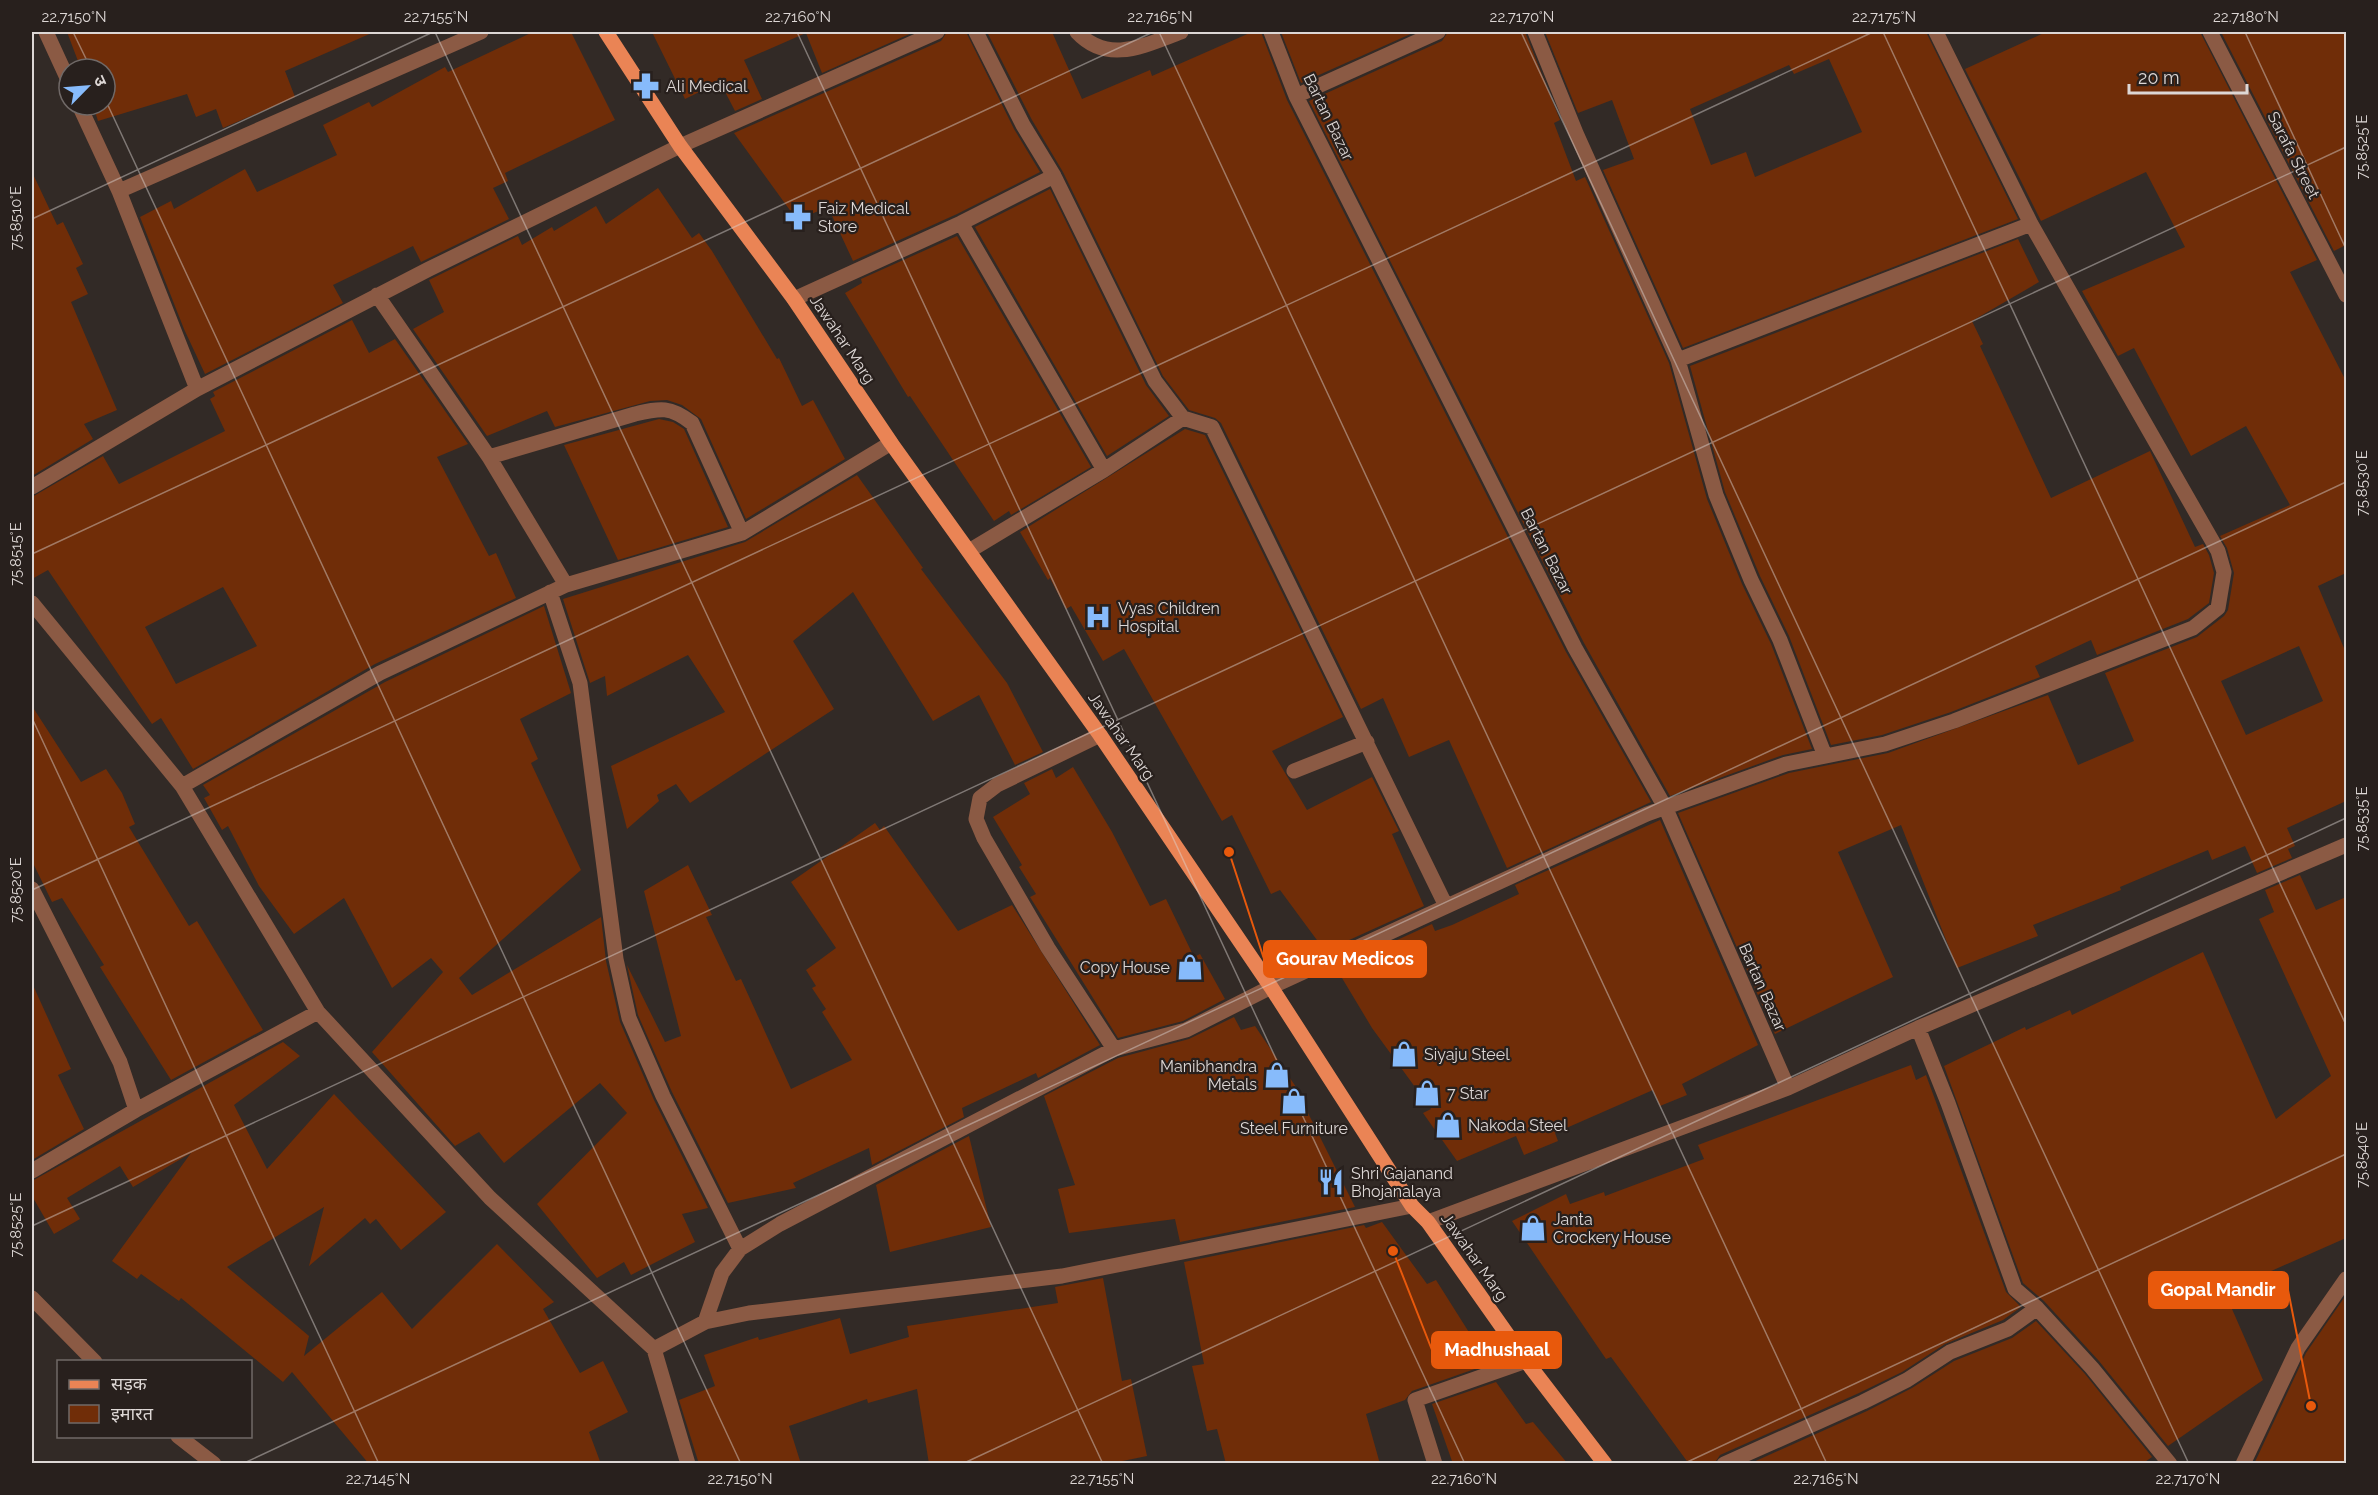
<svg xmlns="http://www.w3.org/2000/svg" width="2378" height="1495" viewBox="0 0 2378 1495" font-family="Raleway,'Noto Sans Devanagari',sans-serif">
<style>
.building{fill:#702d08;fill-rule:evenodd}
.lines{fill:none;stroke-linecap:round;stroke-linejoin:round}
.minor{stroke:#8b5a44;stroke-width:15}
.major{stroke:#ea8455;stroke-width:15}
.ticks{fill:none;stroke:#ddd7d5;stroke-width:1.5;stroke-opacity:0.45}
.labels{text-anchor:middle;stroke-width:4.5;stroke-linejoin:round;paint-order:stroke}
.poi-label{font-size:16px;fill:#ddd7d5;stroke:#28201d;text-anchor:start}
.street-label{font-size:16px;fill:#ddd7d5;stroke:#28201d}
.leader{fill:none;stroke:#e8590c;stroke-width:2}
.callout-dot{fill:#e8590c;stroke:#28201d;stroke-width:2}
.callout{fill:#e8590c;stroke:#e8590c;stroke-width:2}
.callout-label{font-size:18px;text-anchor:middle;font-weight:bold;fill:#fff}
.neatline{fill:none;stroke:#ddd7d5;stroke-width:2}
.ticks-label{font-size:15px;text-anchor:middle;fill:#ddd7d5}
</style>
<rect width="100%" height="100%" fill="#322a26"/>
<!-- building -->
<path class="building" d="M67 32H374L285 71 295 97 223 128 216 109 196 117 187 94 98 121 93 105H105V69H81Z
M533 32H571L615 120 505 173 508 181 493 188 509 219 421 262 413 246 333 285 343 303 205 374 184 329 140 217 171 201 174 209 245 169 257 192 337 155 323 125 369 102 372 107 445 67 448 72Z
M652 32H914L822 73 806 33 744 60 762 99 735 111 720 82 685 99Z
M947 32H966L1014 129 1040 172 957 214 853 261 828 207 797 220 734 133 941 41Z
M987 32H1052L1082 99 1150 70 1152 76 1252 32H1261L1287 100 1566 652 1651 802 1507 868 1449 740 1409 757 1383 698 1361 709 1221 423 1215 418 1189 410 1163 376 1063 172 1032 120Z
M1281 32H1415L1301 83Z
M1448 32H1525L1560 120 1554 123 1576 181 1585 177 1669 363 1707 499 1742 584 1771 644 1812 749 1783 755 1670 796 1584 643 1309 101 1442 41Z
M1545 32H1926L2018 219 1683 348 1603 170 1634 159 1612 100 1578 113ZM1829 59 1862 132 1755 177 1746 152 1711 165 1690 109 1789 65 1794 74Z
M2046 32H2200L2317 260 2290 272 2346 381V573L2318 586 2346 653V801L2287 828 2295 846 2288 849 2292 858 2257 873 2245 846 2212 860 2208 850 2120 887 2121 890 2033 925 2038 936 1957 968 1901 825 1838 852 1893 977 1775 1034 1678 813 1789 773 1888 753 2048 695 2078 765 2134 741 2105 673 2197 637 2224 616 2228 610 2234 573 2227 548 2220 536 2290 505 2246 426 2191 456 2134 348 2118 356 2082 291 2185 247 2146 172 2041 221 1965 69ZM2299 646 2323 701 2246 735 2221 681Z
M2221 32H2346V245L2334 251Z
M32 172 57 225 63 222 83 264 76 268 88 294 71 302 117 410 84 424 93 439 32 476Z
M658 188 692 238 699 233 712 251 777 359 779 358 802 406 813 400 845 459 746 519 701 419 682 405 667 400 650 401 555 427 547 411 487 436 413 329 444 312 429 280 518 236 522 245 552 227 554 231 596 206 606 224Z
M1050 189 1146 385 1169 416 1107 456 975 227Z
M957 236 1091 467 1011 515 1009 511 994 521 910 396 908 397 845 293 862 283 861 279Z
M2018 239 2039 282 1972 321 1983 344 1980 346 2051 498 2150 451 2195 547 2203 544 2209 555 2214 573 2209 603 2188 619 2097 655 2091 640 2035 666 2040 677 1951 712 1882 735 1831 745 1789 636 1760 576 1725 492 1690 366Z
M352 320 369 353 395 339 468 444 437 457 489 556 496 553 516 598 375 664 193 769 161 718 152 724 48 570 32 579V497L103 456 119 484 225 431 210 399 215 396 213 392ZM223 587 257 646 176 684 145 627Z
M659 419 673 422 684 429 728 527 618 560 564 445Z
M1185 429 1205 435 1343 717 1272 751 1307 810 1372 777 1399 831 1392 834 1424 906 1325 951 1280 890 1271 894 1232 815 1222 821 1124 649 1103 661 1071 606 1066 609 1050 578 1048 580 1020 532Z
M857 475 923 568 921 569 1007 683 1043 752 1015 765 979 695 933 721 853 592 793 641 834 709 690 803 676 784 657 795 659 801 627 829 611 766 725 712 688 655 607 696 605 676 590 683 563 599 745 542Z
M544 606 571 693 520 719 538 759 531 763 581 870 459 978 472 995 601 917 606 961 620 1022 654 1100 708 1208 682 1214 695 1242 631 1275 624 1262 597 1278 537 1204 627 1113 600 1083 504 1163 479 1132 455 1146 372 1052 443 972 431 958 392 988 344 898 294 934 259 886 228 826 222 830 204 798 210 795 203 785 385 682Z
M32 706 81 782 106 769 122 793 135 824 129 827 189 926 197 921 263 1030 171 1080 100 967 104 965 62 898 52 902 32 861Z
M1073 767 1112 832 1150 906 1166 899 1194 957 1200 954 1225 999 1183 1021 1118 1038 1030 897 1036 894 1019 867 1022 865 993 817 1030 794 1024 783 1052 769 1056 778Z
M1660 820 1758 1045 1682 1084 1687 1095 1660 1106 1653 1090 1555 1133 1558 1141 1524 1155 1516 1136 1457 1161 1423 1113 1431 1109 1372 1028 1336 968 1432 924 1435 931 1452 925 1519 894 1515 885Z
M875 823 880 830 884 826 958 931 1012 905 1100 1045 1038 1078 1036 1073 962 1108 964 1117 872 1165 869 1148 793 1183 796 1188 728 1203 672 1092 638 1015 627 965 665 1042 681 1036 644 891 688 865 712 915 706 917 736 981 741 979 791 1089 852 1060 822 1012 826 1009 812 988 816 986 806 970 836 948 791 882Z
M2300 875 2316 910 2346 897V1238L2269 1272 2276 1288 2232 1309 2263 1380 2168 1446 2099 1361 2044 1301 2023 1283 1944 1066 2025 1027 2026 1030 2070 1010 2072 1015 2203 952 2276 1119 2331 1076 2259 919 2274 912 2265 890Z
M32 983 71 1069 58 1075 84 1129 32 1160Z
M1234 1017 1241 1030 1255 1026 1304 1099H1301L1355 1207 1180 1242 1175 1219 1069 1233 1058 1189 1075 1185 1044 1096 1118 1058 1189 1039Z
M283 1042 300 1056 234 1105 267 1169 334 1094 446 1212 401 1250 376 1219 370 1224 365 1218 309 1266 324 1207 227 1267 309 1336 304 1356 382 1292 412 1329 497 1244 554 1302 543 1309 580 1373 603 1361 628 1412 589 1432 601 1464H369L292 1372 283 1382 181 1298 179 1301 141 1274 137 1279 112 1261 191 1153 133 1187 120 1166 67 1198 80 1219 54 1234 32 1196V1181Z
M1911 1065 1916 1080 1926 1075 2006 1292 2021 1307 2003 1320 1945 1344 1902 1372 1859 1393 1720 1455 1714 1464H1689L1611 1357 1606 1359 1512 1221 1566 1194 1570 1204 1604 1192 1605 1196 1704 1159 1698 1145Z
M969 1136 991 1227 890 1252 876 1185Z
M1382 1222 1427 1284 1436 1280 1489 1364 1412 1391 1405 1400 1366 1414 1380 1464H1226L1217 1429 1207 1431 1192 1366 1204 1364 1184 1262 1364 1225 1366 1228Z
M1103 1278 1122 1381 1131 1379 1147 1456 1108 1464H929L917 1389 868 1403 867 1399 789 1426 801 1464H699L679 1400 715 1386 704 1355 758 1337 759 1340 840 1318 850 1354 909 1337 907 1326 1058 1303 1055 1287Z
M2346 1295V1464H2254L2306 1353Z
M2036 1321 2085 1374 2152 1457 2142 1464H1749L1867 1411 1912 1388 1954 1361 2012 1338Z
M1496 1382 1526 1424 1533 1422 1568 1464H1453L1432 1404Z"/>
<g class="lines">
<!-- minor -->
<path class="minor" d="M46 32 69 82
M976 32 1023 125 1054 176 1155 381 1183 418 1212 427 1446 906
M1077 32C1108 65 1145 45 1181 32
M1271 32 1296 96 1575 648 1666 809 1788 1088
M1535 32 1576 133 1678 360 1716 495 1751 580 1780 640 1825 756
M2210 32 2346 295
M1296 96 1438 32
M79 105 119 191 197 389
M119 191 481 32
M961 223 1104 470 1183 418
M377 295 489 457
M794 299 961 223 1054 176
M1678 360 2031 224
M32 487 197 389 429 269 680 146 937 32
M969 551 1104 470
M566 585 489 457 635 414C661 408 670 406 692 423L742 533
M550 592 580 683 616 959 629 1018 663 1096 740 1249
M32 603 182 786 318 1012 490 1198 654 1349 688 1464
M1100 735 997 785 980 798 976 819 984 838 1048 948 1114 1049
M1294 771 1367 742
M182 786 380 673 566 585 742 533 891 443
M32 889 120 1062 136 1110
M1918 1028 1948 1103 2015 1289 2037 1308 2092 1368 2170 1464
M32 1171 136 1110 318 1012
M1428 1222 1788 1088 1918 1028 2346 845
M32 1298 95 1362
M705 1322 722 1273 740 1249 780 1224 1114 1049 1186 1030 1271 987 1647 814 1786 764 1885 744 1954 721 2193 628 2218 608 2224 572 2218 551 2031 224 1936 32
M654 1349 705 1322 749 1313 1062 1276 1412 1206
M178 1436 214 1464
M1435 1464 1415 1400 1526 1361
M1724 1464 1863 1402 1907 1380 1950 1352 2008 1329 2037 1308
M2243 1464 2298 1348 2346 1279"/>
<!-- major -->
<path class="major" d="M606 32 680 146 794 299 891 443 1100 735 1271 987 1412 1206 1428 1222 1526 1361 1605 1464"/>
</g>
<!-- ticks -->
<path class="ticks" d="M73 32 91 69M435 32 1103 1464M797 32 1465 1464M1159 32 1827 1464M1521 32 2189 1464M1883 32 2346 1025M2245 32 2346 249M105 99 741 1464M32 219 433 32M32 554 1153 32M32 718 379 1464M32 890 1873 32M32 1226 2346 147M242 1464 2346 482M962 1464 2346 818M1683 1464 2346 1154"/>
<!-- icons -->
<defs>
<g id="pharmacy-bare" transform="scale(2.07)"><path d="M-2-6h4v4h4v4h-4v4h-4v-4h-4v-4h4Z" fill="#87bbfb" stroke="#28201d" stroke-width="2.5" paint-order="stroke"/></g>
<g id="hospital-bare" transform="scale(2.07)"><path d="M-5-5h3v3.5h4V-5h3V5h-3V1.5h-4V5h-3Z" fill="#87bbfb" stroke="#28201d" stroke-width="2.5" paint-order="stroke"/></g>
<g id="shop-bare" transform="scale(2.07)"><path d="M-5-2.5h2.3a2.7 3.5 0 0 1 5.4 0H5L5.5 6h-11ZM-1.5-2.5h3a1.5 2.3 0 0 0-3 0Z" fill="#87bbfb" stroke="#28201d" stroke-width="2.5" paint-order="stroke"/></g>
<g id="restaurant-bare" transform="scale(2.07)"><path d="M-5-6h1v4h1v-4h1v4h1v-4h1v5L-1.5 .5V6h-2V.5L-5-1ZM5-6V6H3V1.5H1.5Q1.5-4 5-6Z" fill="#87bbfb" stroke="#28201d" stroke-width="2.5" paint-order="stroke"/></g>
</defs>
<g fill-rule="evenodd">
<use href="#pharmacy-bare" x="646" y="86"/>
<use href="#pharmacy-bare" x="798" y="217"/>
<use href="#hospital-bare" x="1098" y="617"/>
<use href="#shop-bare" x="1190" y="967"/>
<use href="#shop-bare" x="1404" y="1054"/>
<use href="#shop-bare" x="1277" y="1075"/>
<use href="#shop-bare" x="1427" y="1093"/>
<use href="#shop-bare" x="1294" y="1101"/>
<use href="#shop-bare" x="1448" y="1125"/>
<use href="#restaurant-bare" x="1331" y="1182"/>
<use href="#shop-bare" x="1533" y="1228"/>
</g>
<g class="labels">
<!-- poi labels -->
<g class="poi-label">
<text x="666" y="92">Ali Medical</text>
<text x="818" y="214">Faiz Medical<tspan x="818" dy="18">Store</tspan></text>
<text x="1118" y="614">Vyas Children<tspan x="1118" dy="18">Hospital</tspan></text>
<text x="1170" y="973" text-anchor="end">Copy House</text>
<text x="1424" y="1060">Siyaju Steel</text>
<text x="1257" y="1072" text-anchor="end">Manibhandra<tspan x="1257" dy="18">Metals</tspan></text>
<text x="1447" y="1099">7 Star</text>
<text x="1468" y="1131">Nakoda Steel</text>
<text x="1294" y="1134" text-anchor="middle">Steel Furniture</text>
<text x="1351" y="1179">Shri Gajanand<tspan x="1351" dy="18">Bhojanalaya</tspan></text>
<text x="1553" y="1225">Janta<tspan x="1553" dy="18">Crockery House</tspan></text>
</g>
<!-- street labels -->
<g class="street-label">
<text transform="translate(1329 117) rotate(64)" y="6">Bartan Bazar</text>
<text transform="translate(2294 155) rotate(63)" y="6">Sarafa Street</text>
<text transform="translate(843 339) rotate(56)" y="6">Jawahar Marg</text>
<text transform="translate(1547 551) rotate(63)" y="6">Bartan Bazar</text>
<text transform="translate(1122 736) rotate(55)" y="6">Jawahar Marg</text>
<text transform="translate(1763 987) rotate(66)" y="6">Bartan Bazar</text>
<text transform="translate(1475 1257) rotate(55)" y="6">Jawahar Marg</text>
</g>
</g>
<!-- callouts -->
<path class="leader" d="M1229 852L1264 959M2311 1406L2288 1290M1393 1251L1432 1350"/>
<g class="callout-dot">
<circle cx="1229" cy="852" r="6"/>
<circle cx="2311" cy="1406" r="6"/>
<circle cx="1393" cy="1251" r="6"/>
</g>
<g class="callout">
<rect x="1264" y="941" width="162" height="36" rx="6"/>
<rect x="2149" y="1272" width="139" height="36" rx="6"/>
<rect x="1432" y="1332" width="129" height="36" rx="6"/>
</g>
<g class="callout-label">
<text x="1345" y="965">Gourav Medicos</text>
<text x="2218" y="1296">Gopal Mandir</text>
<text x="1497" y="1356">Madhushaal</text>
</g>
<!-- border -->
<rect width="2378" height="1495" fill="none" stroke="#28201d" stroke-width="66"/>
<!-- legend -->
<rect x="57" y="1360" width="195" height="78" fill="#28201d" stroke="#706967" stroke-width="1.5"/>
<rect x="69" y="1380" width="30" height="9" fill="#ea8455" stroke="#706967" stroke-width="1.5"/>
<text x="111" y="1390" font-size="18" fill="#ddd7d5">सड़क</text>
<rect x="69" y="1405" width="30" height="18" fill="#702d08" stroke="#706967" stroke-width="1.5"/>
<text x="111" y="1420" font-size="18" fill="#ddd7d5">इमारत</text>
<!-- north arrow -->
<g transform="translate(87 87) rotate(65)"><circle r="28" fill="#28201d" stroke="#706967" stroke-width="1.5"/>
<path d="M0-4.5L10 22L0 15L-10 22Z" fill="#87bbfb"/>
<text y="-9" font-size="16" font-weight="bold" text-anchor="middle" fill="#ddd7d5">उ</text>
</g>
<!-- scale -->
<path d="M2129 84v9h118v-9" fill="none" stroke="#ddd7d5" stroke-width="3"/>
<text x="2138" y="84" font-size="18" fill="#ddd7d5" stroke="#28201d" stroke-width="4.5" paint-order="stroke">20 m</text>
<rect x="33" y="33" width="2312" height="1429" class="neatline"/>
<g class="ticks-label">
<text x="74" y="22">22.7150°N</text>
<text x="436" y="22">22.7155°N</text>
<text x="798" y="22">22.7160°N</text>
<text x="1160" y="22">22.7165°N</text>
<text x="1522" y="22">22.7170°N</text>
<text x="1884" y="22">22.7175°N</text>
<text x="2246" y="22">22.7180°N</text>
<text transform="translate(2362 147) rotate(-90)" y="5">75.8525°E</text>
<text transform="translate(16 218) rotate(-90)" y="5">75.8510°E</text>
<text transform="translate(2362 483) rotate(-90)" y="5">75.8530°E</text>
<text transform="translate(16 554) rotate(-90)" y="5">75.8515°E</text>
<text transform="translate(2362 819) rotate(-90)" y="5">75.8535°E</text>
<text transform="translate(16 890) rotate(-90)" y="5">75.8520°E</text>
<text transform="translate(2362 1155) rotate(-90)" y="5">75.8540°E</text>
<text transform="translate(16 1225) rotate(-90)" y="5">75.8525°E</text>
<text x="378" y="1484">22.7145°N</text>
<text x="740" y="1484">22.7150°N</text>
<text x="1102" y="1484">22.7155°N</text>
<text x="1464" y="1484">22.7160°N</text>
<text x="1826" y="1484">22.7165°N</text>
<text x="2188" y="1484">22.7170°N</text>
</g>
</svg>
